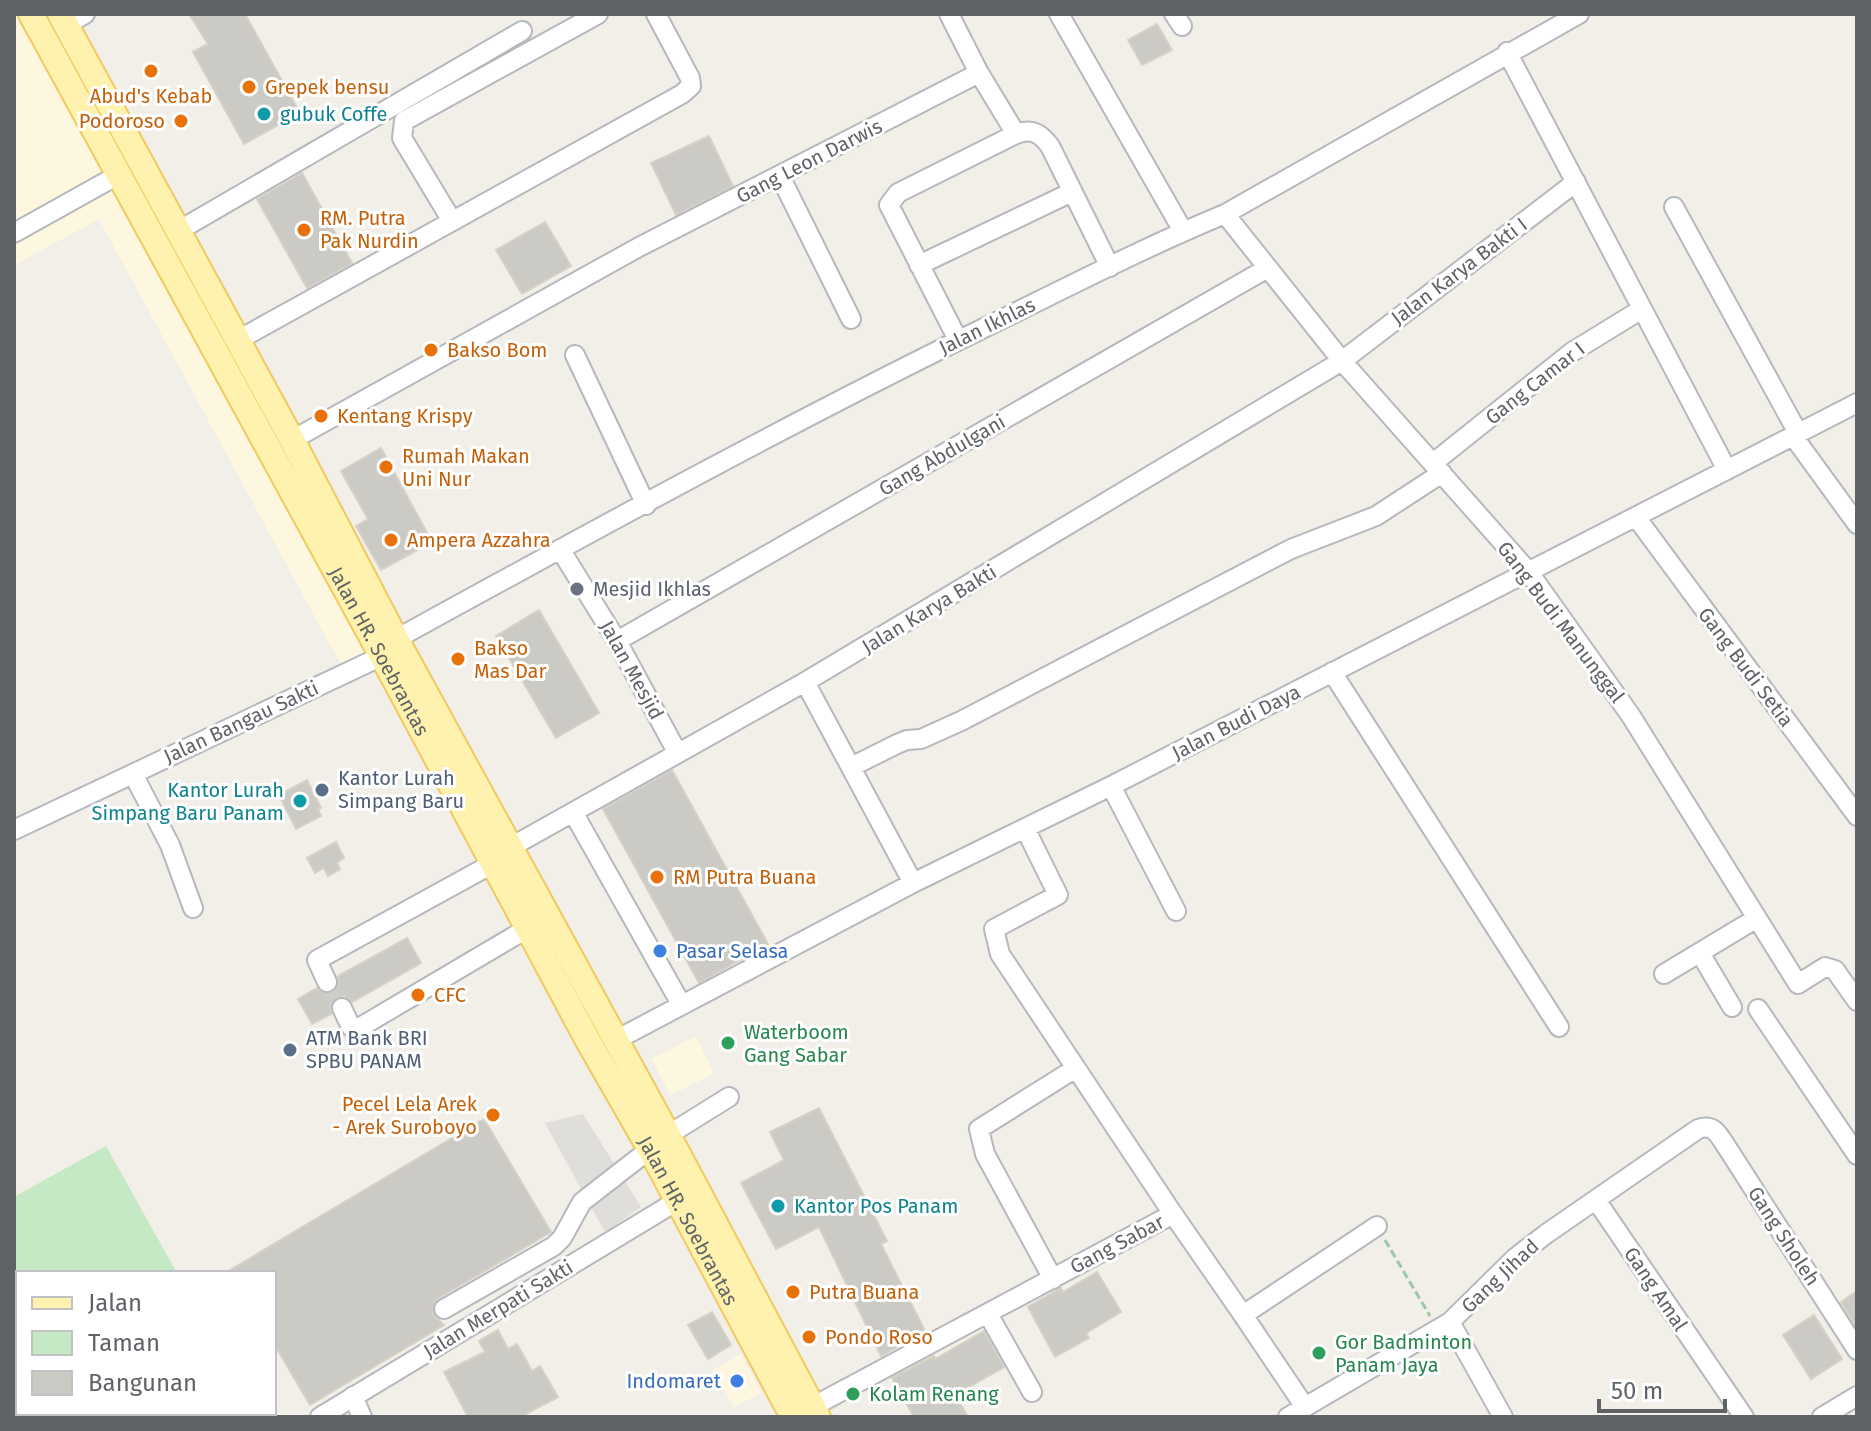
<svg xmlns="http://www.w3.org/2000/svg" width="1871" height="1431" viewBox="0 0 1871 1431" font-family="'Fira Sans',sans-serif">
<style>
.commercial{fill:#fef7e0}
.industrial{fill:#e0deda}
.green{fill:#c5e8c5}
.building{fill:#cccac5;stroke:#d6d1c6;stroke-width:2}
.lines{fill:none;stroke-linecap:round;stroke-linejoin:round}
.minor-tunnel{stroke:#ccccc8;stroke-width:18;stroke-dasharray:18 9;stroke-linecap:butt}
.minor-casing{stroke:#b5b8bc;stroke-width:22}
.major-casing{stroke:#f2c960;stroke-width:28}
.path{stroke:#9cc7a9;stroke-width:3;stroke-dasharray:8 4;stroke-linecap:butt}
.minor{stroke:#fff;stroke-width:18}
.major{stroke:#fff2af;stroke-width:24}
.food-dot{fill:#e8710a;stroke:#fff;stroke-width:3}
.culture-dot{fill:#0f9aa8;stroke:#fff;stroke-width:3}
.worship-dot{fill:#6b7280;stroke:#fff;stroke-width:3}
.service-dot{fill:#5c6f8a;stroke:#fff;stroke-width:3}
.shop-dot{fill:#3f7fe0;stroke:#fff;stroke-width:3}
.leisure-dot{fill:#2e9e5b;stroke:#fff;stroke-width:3}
.labels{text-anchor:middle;stroke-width:6;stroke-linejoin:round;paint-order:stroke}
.food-label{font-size:20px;fill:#c56008;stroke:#fff;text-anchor:start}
.culture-label{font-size:20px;fill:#0d838f;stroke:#fff;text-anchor:start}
.street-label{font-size:20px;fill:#5f6368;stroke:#fff}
.worship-label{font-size:20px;fill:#5b616d;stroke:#fff;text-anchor:start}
.service-label{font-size:20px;fill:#4e5e75;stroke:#fff;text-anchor:start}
.shop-label{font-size:20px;fill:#366cbe;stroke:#fff;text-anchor:start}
.leisure-label{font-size:20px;fill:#27864d;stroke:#fff;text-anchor:start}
</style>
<rect width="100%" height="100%" fill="#f1efe8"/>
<!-- commercial -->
<path class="commercial" d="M14 14H17L368 652 341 665 99 219 14 265Z
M696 1036 714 1074 670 1095 652 1059Z
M741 1354 761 1393 734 1407 713 1370Z"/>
<!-- industrial -->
<path class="industrial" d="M583 1114 641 1207 605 1232 545 1123Z"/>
<!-- green -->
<path class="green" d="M106 1146 177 1273H18V1413H162L155 1417H14V1197Z"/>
<!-- building -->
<path class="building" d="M189 14H245L300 113 244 144 193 52 208 44Z
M1157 24 1172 50 1142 65 1128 40Z
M709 136 733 186 676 215 651 163Z
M302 173 352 263 307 288 257 199Z
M545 222 571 266 522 294 496 250Z
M381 448 432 542 381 570 356 526 368 519 341 471Z
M539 610 599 713 556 738 496 636Z
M672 770 768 944 699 983 603 809Z
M307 780 321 808 318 810 321 816 296 829 279 795Z
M336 842 344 858 337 863 340 869 328 876 324 868 315 873 307 858Z
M407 938 421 963 352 1002 344 996 336 998 330 1006 331 1014 312 1024 298 999 317 988 325 994 333 993 339 984 338 976Z
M819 1108 887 1241 881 1244 925 1331 881 1356 819 1227 776 1249 741 1183 784 1160 770 1132Z
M484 1119 551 1232 437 1299 432 1310 434 1316 444 1325 310 1405 274 1344V1273H225Z
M1097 1272 1121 1312 1086 1333 1089 1338 1055 1357 1028 1307 1061 1288 1063 1292Z
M1857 1291V1328L1841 1302Z
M712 1312 731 1345 708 1359 688 1325Z
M1814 1315 1842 1359 1811 1379 1783 1335Z
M498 1330 508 1349 517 1344 532 1371 540 1366 558 1397 520 1417H468L444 1372 485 1352 479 1341Z
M984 1331 1004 1367 955 1395 968 1417H914L892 1378 934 1356 935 1359Z"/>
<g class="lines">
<!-- minor-tunnel -->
<path class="minor-tunnel" d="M327 982 342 1008"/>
<!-- minor casing -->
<g class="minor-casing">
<path id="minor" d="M949 14 979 73 1016 134
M1059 14 1183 231
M1174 14 1182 26
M66 25 85 14
M1507 52 1727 470
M780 176 851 319
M1674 207 1798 433
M1225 214 1342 361 1528 571 1631 716 1798 984 1825 967 1835 970 1857 1001
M452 221 402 138 404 121 598 14
M178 231 522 31
M14 233 118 175
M919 265 1072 192
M238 340 682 94 691 86 690 78 656 14
M958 340 889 205 898 193 1016 134C1032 128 1040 133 1050 146L1110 267
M575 355 646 505
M1793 436 1857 524
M292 440 639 247 979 73
M1433 463 1572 352 1642 309
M1636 517 1857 816
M560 549 617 641 677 752
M396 639C593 531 789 423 990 325 1068 287 1145 247 1225 214L1579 14
M617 641 1266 269
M1332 672 1559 1027
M805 682 913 883
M851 767 897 744 907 740 921 739 961 721 1291 549 1376 516 1442 473
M133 774 170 845 193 908
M1111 786 1176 911
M573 812 681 1004
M1025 828 1058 895 994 929 1000 954 1173 1214
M14 830 382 656
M511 847 805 682 1342 361 1576 182
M1700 953 1732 1007
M1664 974 1757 918
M327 982 317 960 492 864
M342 1008 351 1027 357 1029 528 928
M1758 1009 1857 1155
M614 1041 913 883 1111 786 1857 403
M668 1135 729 1097
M1596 1200 1744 1417
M1053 1279 985 1154 979 1129 1076 1068
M444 1309 554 1246 562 1238 582 1202 650 1149
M988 1314 1032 1392
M1243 1315 1305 1407
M1450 1322 1503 1417
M353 1396 362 1417
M812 1407 1173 1214 1243 1315 1377 1226
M320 1417 677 1201
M1288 1417 1450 1322 1515 1258 1546 1234 1698 1129C1715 1123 1719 1136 1728 1149L1857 1350
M1822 1417 1857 1396"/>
</g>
<!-- major casing -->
<g class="major-casing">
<g id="major">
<path id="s1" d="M31 14 382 656 587 1039 650 1149 793 1417"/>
<path d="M60 14 292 440 396 639 668 1135 818 1417"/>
</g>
</g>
<!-- path -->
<path class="path" d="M1385 1240 1430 1316"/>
<!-- minor -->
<use href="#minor" class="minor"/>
<!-- major -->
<use href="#major" class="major"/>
</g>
<!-- markers -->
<g class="food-dot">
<circle cx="151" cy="71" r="8"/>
<circle cx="249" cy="87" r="8"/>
<circle cx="181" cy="121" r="8"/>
<circle cx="304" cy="230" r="8"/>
<circle cx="431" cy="350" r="8"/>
<circle cx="321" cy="416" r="8"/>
<circle cx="386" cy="467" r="8"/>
<circle cx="391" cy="540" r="8"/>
<circle cx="458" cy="659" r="8"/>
<circle cx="657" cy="877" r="8"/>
<circle cx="418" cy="995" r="8"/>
<circle cx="493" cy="1115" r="8"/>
<circle cx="793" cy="1292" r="8"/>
<circle cx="809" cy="1337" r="8"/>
</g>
<g class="culture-dot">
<circle cx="264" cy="114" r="8"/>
<circle cx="300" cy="801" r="8"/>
<circle cx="778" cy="1206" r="8"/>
</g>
<circle class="worship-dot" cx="577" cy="589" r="8"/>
<g class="service-dot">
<circle cx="322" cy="790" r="8"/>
<circle cx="290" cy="1050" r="8"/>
</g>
<g class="shop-dot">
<circle cx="660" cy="951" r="8"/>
<circle cx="737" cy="1381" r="8"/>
</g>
<g class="leisure-dot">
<circle cx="728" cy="1043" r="8"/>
<circle cx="1319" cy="1353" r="8"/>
<circle cx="853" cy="1394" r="8"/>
</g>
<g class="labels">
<!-- food labels -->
<g class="food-label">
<text x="265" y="94">Grepek bensu</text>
<text x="151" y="103" text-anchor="middle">Abud's Kebab</text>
<text x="165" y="128" text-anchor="end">Podoroso</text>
<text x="320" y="225">RM. Putra<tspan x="320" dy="23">Pak Nurdin</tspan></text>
<text x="447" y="357">Bakso Bom</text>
<text x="337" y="423">Kentang Krispy</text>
<text x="402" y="463">Rumah Makan<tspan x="402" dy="23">Uni Nur</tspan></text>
<text x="407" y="547">Ampera Azzahra</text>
<text x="474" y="655">Bakso<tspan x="474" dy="23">Mas Dar</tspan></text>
<text x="673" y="884">RM Putra Buana</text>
<text x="434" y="1002">CFC</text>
<text x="477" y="1111" text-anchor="end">Pecel Lela Arek<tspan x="477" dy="23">- Arek Suroboyo</tspan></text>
<text x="809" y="1299">Putra Buana</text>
<text x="825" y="1344">Pondo Roso</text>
</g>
<!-- culture labels -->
<g class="culture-label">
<text x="280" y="121">gubuk Coffe</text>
<text x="284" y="797" text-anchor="end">Kantor Lurah<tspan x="284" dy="23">Simpang Baru Panam</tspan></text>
<text x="794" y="1213">Kantor Pos Panam</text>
</g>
<!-- street labels -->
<g class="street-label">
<text transform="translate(809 161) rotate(-27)" y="7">Gang Leon Darwis</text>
<text transform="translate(1459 271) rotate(-37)" y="7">Jalan Karya Bakti I</text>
<text transform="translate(987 326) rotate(-26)" y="7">Jalan Ikhlas</text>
<text transform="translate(1535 383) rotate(-38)" y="7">Gang Camar I</text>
<text transform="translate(942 455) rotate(-30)" y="7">Gang Abdulgani</text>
<text transform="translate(929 609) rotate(-31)" y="7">Jalan Karya Bakti</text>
<text transform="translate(1561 622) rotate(53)" y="7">Gang Budi Manunggal</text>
<text dy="7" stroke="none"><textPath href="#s1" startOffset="726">Jalan HR. Soebrantas</textPath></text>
<text transform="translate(1746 667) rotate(53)" y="7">Gang Budi Setia</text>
<text transform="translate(632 670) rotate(61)" y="7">Jalan Mesjid</text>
<text transform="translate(241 722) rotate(-25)" y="7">Jalan Bangau Sakti</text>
<text transform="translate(1236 722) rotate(-27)" y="7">Jalan Budi Daya</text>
<text dy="7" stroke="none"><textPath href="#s1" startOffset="1374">Jalan HR. Soebrantas</textPath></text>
<text transform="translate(1784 1236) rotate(57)" y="7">Gang Sholeh</text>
<text transform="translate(1117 1244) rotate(-28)" y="7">Gang Sabar</text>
<text transform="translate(1500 1276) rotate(-43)" y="7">Gang Jihad</text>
<text transform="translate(1656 1289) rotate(56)" y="7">Gang Amal</text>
<text transform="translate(498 1309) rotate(-31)" y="7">Jalan Merpati Sakti</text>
</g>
<!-- worship labels -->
<g class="worship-label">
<text x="593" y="596">Mesjid Ikhlas</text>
</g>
<!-- service labels -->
<g class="service-label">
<text x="338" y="785">Kantor Lurah<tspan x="338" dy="23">Simpang Baru</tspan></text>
<text x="306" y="1045">ATM Bank BRI<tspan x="306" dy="23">SPBU PANAM</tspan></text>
</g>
<!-- shop labels -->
<g class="shop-label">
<text x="676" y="958">Pasar Selasa</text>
<text x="721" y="1388" text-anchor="end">Indomaret</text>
</g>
<!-- leisure labels -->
<g class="leisure-label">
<text x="744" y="1039">Waterboom<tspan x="744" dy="23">Gang Sabar</tspan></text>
<text x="1335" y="1349">Gor Badminton<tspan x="1335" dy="23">Panam Jaya</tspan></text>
<text x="869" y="1401">Kolam Renang</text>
</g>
</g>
<!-- border -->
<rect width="1871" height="1431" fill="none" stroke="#5f6368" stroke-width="32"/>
<!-- legend -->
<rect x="16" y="1271" width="260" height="144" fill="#ffffff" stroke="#bfc1c3" stroke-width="2"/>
<rect x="32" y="1297" width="40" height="12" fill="#fff2af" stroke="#bfc1c3" stroke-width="2"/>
<text x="88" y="1311" font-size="24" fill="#5f6368">Jalan</text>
<rect x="32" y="1331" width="40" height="24" fill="#c5e8c5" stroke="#bfc1c3" stroke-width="2"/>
<text x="88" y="1351" font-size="24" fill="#5f6368">Taman</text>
<rect x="32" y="1371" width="40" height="24" fill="#cccac5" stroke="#bfc1c3" stroke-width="2"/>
<text x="88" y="1391" font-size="24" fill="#5f6368">Bangunan</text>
<!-- scale -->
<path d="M1599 1399v12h126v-12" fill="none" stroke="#5f6368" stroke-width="4"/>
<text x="1611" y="1399" font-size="24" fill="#5f6368" stroke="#ffffff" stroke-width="6" paint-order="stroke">50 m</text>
</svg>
